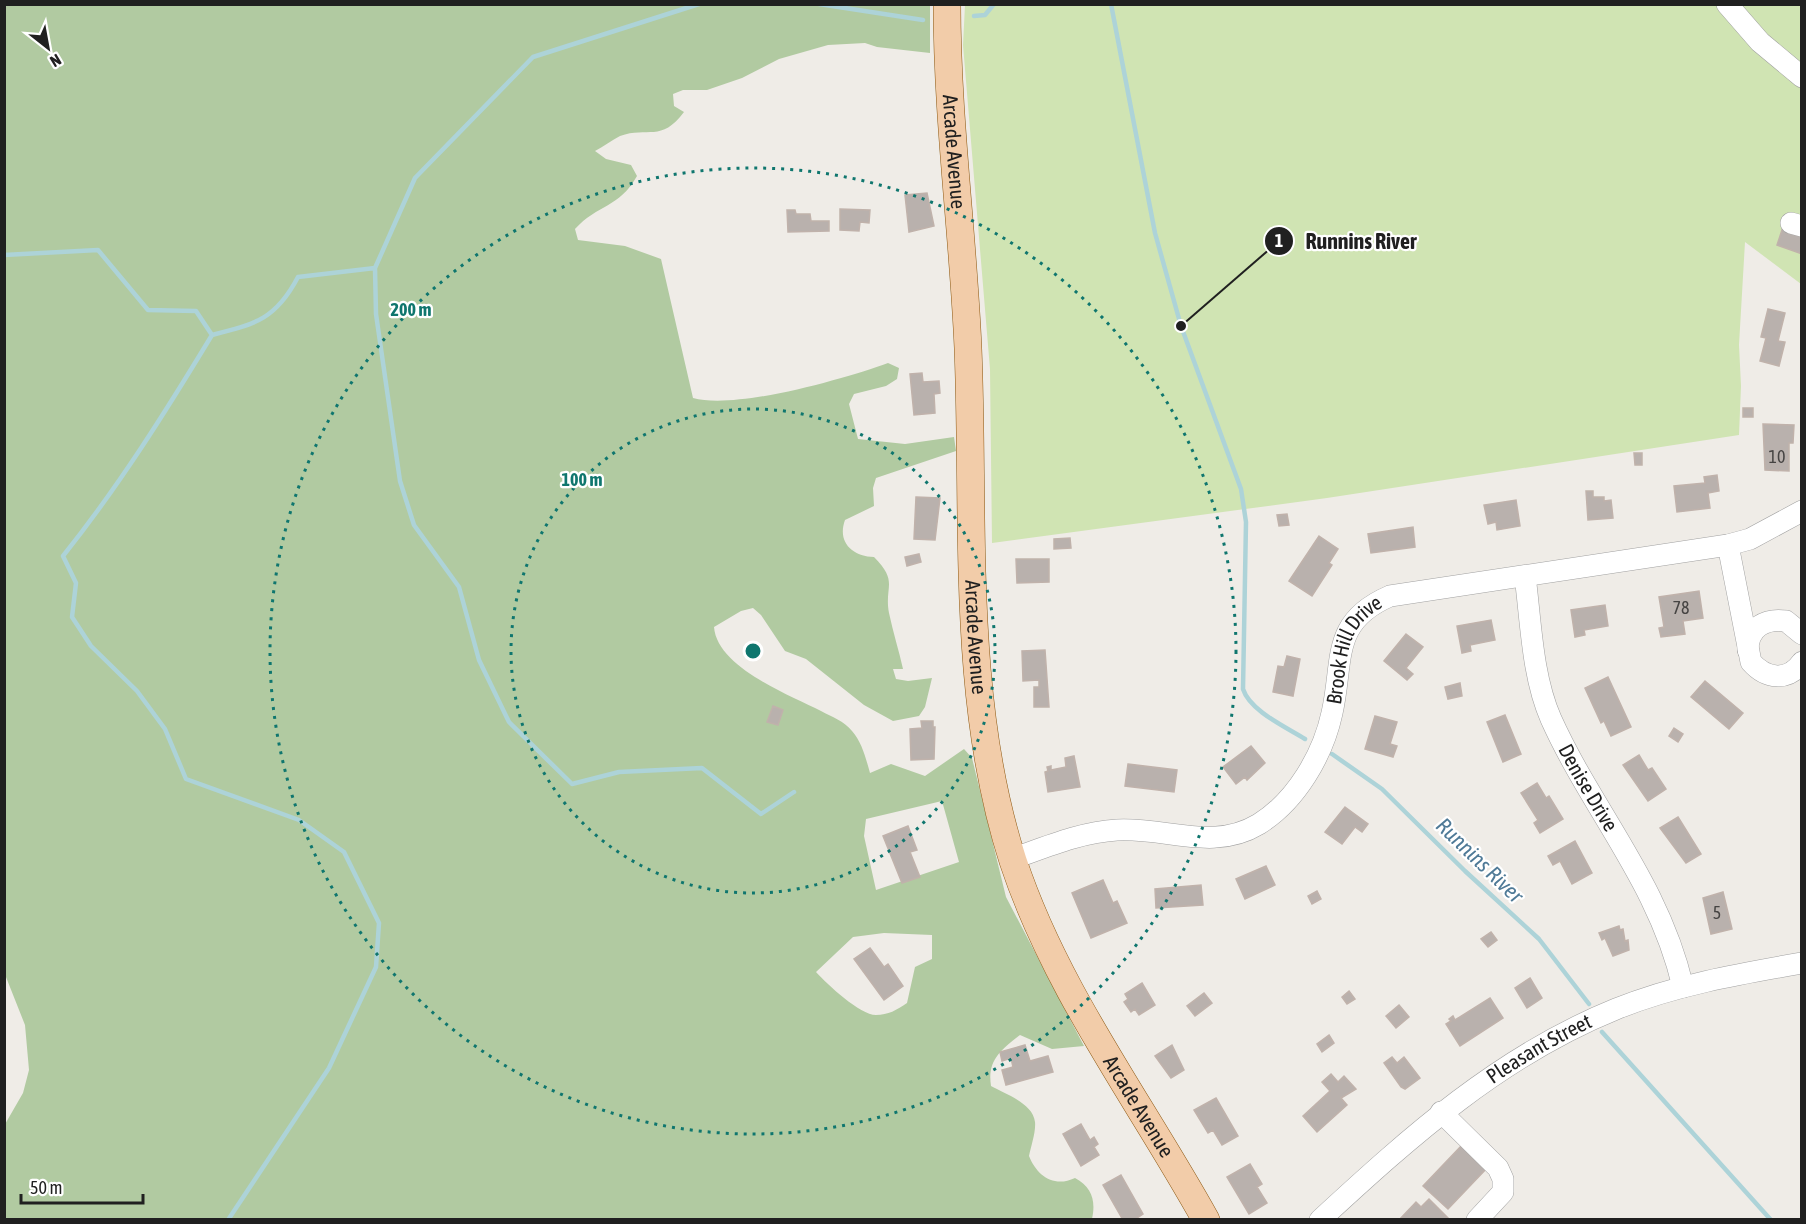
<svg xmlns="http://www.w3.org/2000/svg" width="1806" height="1224" viewBox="0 0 1806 1224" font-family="'Asap Condensed',sans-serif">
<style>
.grass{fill:#d0e4b3}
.forest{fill:#b1caa1;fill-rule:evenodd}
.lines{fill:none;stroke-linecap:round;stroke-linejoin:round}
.stream{stroke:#add3d8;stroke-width:4.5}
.building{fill:#b9b1ad;stroke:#c0b2ab;stroke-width:1.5}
.minor-casing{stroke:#a1a1a1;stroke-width:22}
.major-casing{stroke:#8c5710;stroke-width:28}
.minor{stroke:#fff;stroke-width:21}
.major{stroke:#f2cca9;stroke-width:27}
.ring{fill:none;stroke:#0f766e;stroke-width:3;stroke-dasharray:3 6}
.labels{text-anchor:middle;stroke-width:4.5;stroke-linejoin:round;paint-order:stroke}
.number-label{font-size:18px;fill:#464443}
.street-label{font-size:21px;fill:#202020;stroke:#fff}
.water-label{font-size:22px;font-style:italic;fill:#4f7a97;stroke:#fff}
.centre{fill:#0f766e;stroke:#fff;stroke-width:3}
.ring-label{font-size:18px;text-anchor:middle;font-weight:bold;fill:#0f766e;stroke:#fff;stroke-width:4.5;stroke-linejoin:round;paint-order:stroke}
.leader{fill:none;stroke:#202020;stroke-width:2}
.callout-dot{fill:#202020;stroke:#fff;stroke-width:2}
.mark-label{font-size:18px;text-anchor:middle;font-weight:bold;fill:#fff}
.callout-label{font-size:22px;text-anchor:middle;font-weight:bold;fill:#202020;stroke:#fff;stroke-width:4.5;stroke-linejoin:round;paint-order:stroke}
</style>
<rect width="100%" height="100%" fill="#efece7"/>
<!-- grass -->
<path class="grass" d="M965 5H1801V284L1745 242 1739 345 1741 386 1739 435 1327 498 992 543 990 369 963 45Z"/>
<!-- forest -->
<path class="forest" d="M5 5H930V53L877 47 865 43 828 45 779 59 742 78 707 90H683L673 94 674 106 684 112C661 143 648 126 620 136 612 140 603 147 595 151L606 159 631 165 637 176C619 208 598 204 575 229L578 240 625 246 661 259 693 398C736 410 844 379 888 363L899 368 897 379 886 386 854 394 849 404 858 439 905 444 954 437 956 451 876 478 873 488 874 506 845 520C837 542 852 556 874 557 899 582 884 586 889 613 893 632 899 651 903 669H893L896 679 908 681 932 678 925 707 919 716 893 721 864 705 806 659 785 651 761 615 753 608 741 611 714 627C717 667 789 695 821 711 832 717 844 721 852 731 862 742 866 759 870 773L891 764 925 776 964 749 972 758 1006 897 1084 1046 1052 1049 1020 1035C1001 1050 987 1060 991 1086 1005 1094 1033 1103 1035 1122 1036 1132 1031 1146 1029 1156 1037 1176 1054 1188 1075 1178 1092 1187 1096 1201 1092 1219H5L4 1126 23 1093 29 1070 25 1025 4 972ZM942 801 959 862 876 890 864 836 866 819ZM884 933 932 935V959L915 967 907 1003C897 1010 888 1015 876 1015 860 1015 827 984 816 972L853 937Z"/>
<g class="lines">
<!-- stream -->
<path class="stream" d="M699 4 533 57 415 178 375 268 376 314 400 481 414 525 459 587 479 660 509 722 572 784 619 772 702 768 761 814 794 792
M819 4 923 20
M1111 4 1155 233 1181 326 1241 489 1246 522 1243 689C1250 711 1286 727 1305 739
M974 16 985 15 994 4
M4 255 98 250 148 310 196 311 212 335
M1332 754 1382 789 1465 871 1539 939 1589 1004
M1602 1032 1771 1220
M228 1220 329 1068 376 967 379 923 344 852 299 820 186 779 165 729 137 691 91 646 72 617 76 583 63 556C119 486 166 411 212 335 256 324 276 319 298 277L375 268"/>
</g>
<!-- building -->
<path class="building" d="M927 193 934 226 909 232 905 195Z
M840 209 870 210 869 223 860 222 859 231 840 230Z
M787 210H795L796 214H810L811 221H829V231L788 232Z
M1783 227 1802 233V254L1777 245Z
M1768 309 1785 313 1778 341 1785 342 1779 366 1760 361 1766 338 1761 337Z
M922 373 923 382 939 381 940 393 934 394 935 413 914 415 910 374Z
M1743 408H1753V417H1743Z
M1763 424 1794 425 1793 443H1789V471L1765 470Z
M1634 453H1642V465H1635Z
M1717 475 1719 491 1708 493 1710 508 1677 512 1674 486 1705 483 1704 477Z
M1586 491H1593V497H1604V501L1611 500 1613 518 1588 520Z
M916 497 940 498 935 540 914 539Z
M1516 500 1520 526 1497 530 1496 522 1488 524 1484 505Z
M1287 514 1289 525 1279 526 1277 515Z
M1413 527 1415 547 1371 553 1368 534Z
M1319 536 1338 549 1329 563 1332 565 1312 596 1289 581Z
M1070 538 1071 548 1054 549V539Z
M919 554 921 562 907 566 905 557Z
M1016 559H1049V582L1017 583Z
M1699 591 1703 618 1683 621 1685 634 1661 637 1659 628 1664 627 1659 597Z
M1605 605 1608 626 1584 630 1585 635 1575 637 1571 610Z
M1491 620 1495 640 1470 645 1471 651 1462 653 1457 626Z
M1406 634 1423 647 1406 668 1413 674 1407 680 1384 661Z
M1045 650 1049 707H1034V687H1039V680L1023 681 1022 651Z
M1287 656 1300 659 1293 696 1273 692 1278 666 1284 667Z
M1608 677 1631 727 1611 736 1604 721 1601 723 1585 688Z
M1705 681 1743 713 1729 729 1691 697Z
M1460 683 1462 696 1448 699 1445 687Z
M773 706 783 710 778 725 767 722Z
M1505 715 1521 754 1503 762 1487 722Z
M1375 716 1397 722 1390 744 1397 746 1393 757 1365 749Z
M921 721H933V727H935L934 759 911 760 910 729 922 728Z
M1674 728 1683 734 1678 742 1669 736Z
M1251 746 1265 763 1247 780 1245 777 1236 784 1223 767Z
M1639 755 1648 770 1652 768 1666 789 1648 801 1623 765Z
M1074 756 1080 787 1048 792 1045 772 1048 771 1047 767 1051 766V770L1066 767 1065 758Z
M1128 764 1177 770 1174 792 1125 786Z
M1537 783 1546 798 1549 796 1563 819 1540 833 1534 823 1538 820 1521 793Z
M1345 807 1368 824 1362 832 1355 827 1342 844 1325 832Z
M1678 817 1701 854 1686 863 1660 828Z
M908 826 917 850 910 852 920 877 902 883 883 836Z
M1575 841 1592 873 1572 884 1560 861 1553 865 1548 856Z
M1266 866 1275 885 1245 899 1236 879Z
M1103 880 1113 903 1117 901 1127 923 1091 938 1072 893Z
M1201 885 1203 905 1156 908 1155 889Z
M1317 891 1321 899 1312 904 1308 896Z
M1723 892 1732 929 1711 934 1703 898Z
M1619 926 1620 930 1623 929 1625 941 1628 940 1629 950 1613 956 1605 938 1602 940 1599 933Z
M1491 932 1497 940 1488 947 1481 939Z
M870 948 884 967 888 964 903 986 884 1000 854 959Z
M1530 978 1542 998 1527 1008 1515 988Z
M1142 983 1155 1005 1139 1015 1135 1009 1131 1012 1124 1002 1128 999 1125 994Z
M1349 991 1355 999 1347 1004 1342 997Z
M1204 993 1212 1003 1195 1016 1187 1006Z
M1490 998 1503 1018 1460 1046 1446 1024 1451 1021 1449 1019 1453 1016 1455 1020Z
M1399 1005 1409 1017 1396 1028 1386 1016Z
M1329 1035 1334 1043 1322 1052 1317 1044Z
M1025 1045 1030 1061 1048 1056 1053 1072 1006 1085 1002 1070 1013 1067 1011 1058 1002 1061 1000 1052Z
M1172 1045 1184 1070 1171 1078 1155 1056Z
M1392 1057 1397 1063 1404 1057 1420 1078 1405 1089 1401 1087 1384 1063Z
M1331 1074 1338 1082 1344 1076 1356 1089 1341 1098 1347 1105 1317 1132 1303 1116 1330 1091 1322 1082Z
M1216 1098 1238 1136 1222 1145 1213 1130 1208 1133 1194 1110Z
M1081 1124 1090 1140 1094 1137 1098 1144 1094 1147 1099 1155 1081 1166 1063 1134Z
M1462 1145 1487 1168 1448 1209 1423 1186Z
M1250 1164 1262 1184 1257 1187 1267 1203 1249 1214 1227 1177Z
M1121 1175 1143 1214 1134 1220H1123L1103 1185Z
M1429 1199 1450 1220H1399L1416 1202 1421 1207Z"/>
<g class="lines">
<!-- minor casing -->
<g class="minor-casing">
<g id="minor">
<path d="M1727 4 1760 42 1802 77"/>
<path d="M1791 223 1802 226"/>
<path d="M1728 545 1751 662C1766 679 1788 682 1802 662"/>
<path id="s1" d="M1525 576C1531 622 1532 676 1551 719 1593 812 1659 883 1683 987"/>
<path d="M1748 650C1748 627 1766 618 1786 621L1802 634"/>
<path id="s2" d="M1012 859C1046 847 1081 832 1117 830 1166 827 1213 852 1259 824 1296 801 1323 755 1332 713 1344 660 1330 622 1390 596L1728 545 1750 539 1802 511"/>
<path d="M1441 1112 1498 1168 1503 1179V1192L1477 1220"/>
<path id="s3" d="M1320 1220C1411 1136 1500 1056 1616 1009 1675 985 1739 974 1802 963"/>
</g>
</g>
<!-- major casing -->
<g class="major-casing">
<g id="major">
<path id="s4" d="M947 4C947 120 963 233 968 348 975 517 960 698 1013 861 1056 991 1140 1101 1206 1220"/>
</g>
</g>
<!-- minor -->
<use href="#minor" class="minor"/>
<!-- major -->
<use href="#major" class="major"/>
</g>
<!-- distance rings -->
<g class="ring">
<circle cx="753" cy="651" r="242"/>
<circle cx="753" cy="651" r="483"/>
</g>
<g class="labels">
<!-- number labels -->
<g class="number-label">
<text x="1777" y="463">10</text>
<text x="1681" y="614">78</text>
<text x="1717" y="919">5</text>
</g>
<!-- street labels -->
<g class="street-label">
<text dy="7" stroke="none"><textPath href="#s4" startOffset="148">Arcade Avenue</textPath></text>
<text dy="7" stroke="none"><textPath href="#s4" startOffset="634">Arcade Avenue</textPath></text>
<text dy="7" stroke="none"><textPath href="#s2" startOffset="459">Brook Hill Drive</textPath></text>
<text dy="7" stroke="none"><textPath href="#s1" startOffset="224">Denise Drive</textPath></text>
<text dy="7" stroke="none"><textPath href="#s3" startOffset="279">Pleasant Street</textPath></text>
<text dy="7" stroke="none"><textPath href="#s4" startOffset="1138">Arcade Avenue</textPath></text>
</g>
<!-- water labels -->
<g class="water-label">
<text transform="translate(1480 860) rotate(44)" y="8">Runnins River</text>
</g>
</g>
<circle cx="753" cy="651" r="9" class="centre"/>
<g class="ring-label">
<text x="411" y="316">200 m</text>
<text x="582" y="486">100 m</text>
</g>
<!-- callouts -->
<path class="leader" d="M1181 326L1279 241"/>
<g class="callout-dot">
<circle cx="1181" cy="326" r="6"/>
<circle cx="1279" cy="241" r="15"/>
</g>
<g class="mark-label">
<text x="1279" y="247">1</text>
</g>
<g class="callout-label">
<text x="1361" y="249">Runnins River</text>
</g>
<!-- border -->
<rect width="1806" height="1224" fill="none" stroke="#202020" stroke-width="12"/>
<!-- north arrow -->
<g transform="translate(48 48) rotate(149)" stroke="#ffffff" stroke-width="4.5" paint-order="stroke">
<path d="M0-4.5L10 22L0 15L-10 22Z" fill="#202020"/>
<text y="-9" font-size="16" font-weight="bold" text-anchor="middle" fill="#202020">N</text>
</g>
<!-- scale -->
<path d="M21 1194v9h122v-9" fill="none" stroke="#202020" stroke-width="3"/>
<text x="30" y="1194" font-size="18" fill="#202020" stroke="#ffffff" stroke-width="4.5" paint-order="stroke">50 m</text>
</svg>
